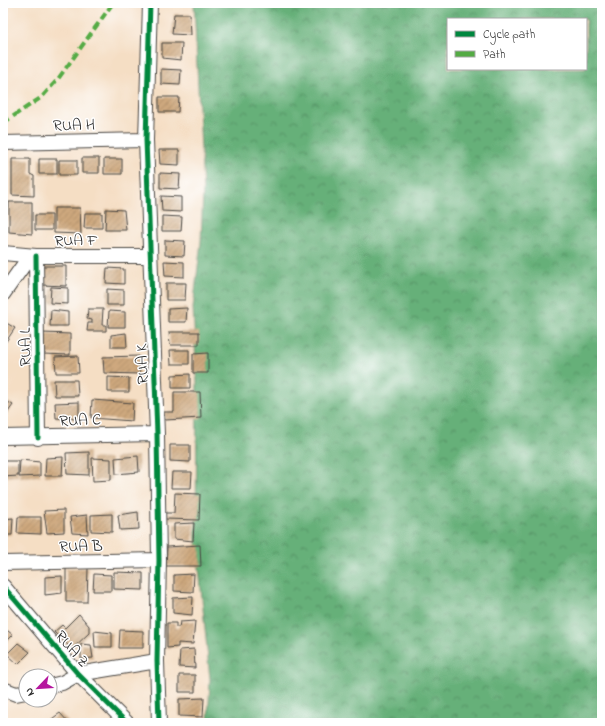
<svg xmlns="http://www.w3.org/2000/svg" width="605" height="726" viewBox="0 0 605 726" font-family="'Indie Flower',sans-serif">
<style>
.forest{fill:url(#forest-crowns);stroke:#486e52;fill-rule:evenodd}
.building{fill:url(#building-hatch)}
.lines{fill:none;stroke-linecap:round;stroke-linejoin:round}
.minor-casing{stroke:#494642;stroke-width:16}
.minor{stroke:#fff;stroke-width:14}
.quiet{stroke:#54ab44;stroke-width:4;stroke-dasharray:8 4;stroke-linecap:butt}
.cycleway-casing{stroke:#fff;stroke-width:8}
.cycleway{stroke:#00873e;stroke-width:5}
.labels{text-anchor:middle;stroke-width:3;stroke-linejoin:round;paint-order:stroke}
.street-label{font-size:16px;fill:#2b2b2b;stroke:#fff}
</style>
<defs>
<pattern id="forest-crowns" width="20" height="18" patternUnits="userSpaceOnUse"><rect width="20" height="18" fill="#66b079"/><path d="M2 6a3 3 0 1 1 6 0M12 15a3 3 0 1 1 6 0" fill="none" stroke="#548f63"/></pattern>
<pattern id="building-hatch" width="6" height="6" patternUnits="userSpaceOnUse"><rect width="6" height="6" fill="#cea87e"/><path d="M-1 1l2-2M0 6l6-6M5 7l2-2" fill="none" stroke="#a78967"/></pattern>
</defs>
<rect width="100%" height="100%" fill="#fff"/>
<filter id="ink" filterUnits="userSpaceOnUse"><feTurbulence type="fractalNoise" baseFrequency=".025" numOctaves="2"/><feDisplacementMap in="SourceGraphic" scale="8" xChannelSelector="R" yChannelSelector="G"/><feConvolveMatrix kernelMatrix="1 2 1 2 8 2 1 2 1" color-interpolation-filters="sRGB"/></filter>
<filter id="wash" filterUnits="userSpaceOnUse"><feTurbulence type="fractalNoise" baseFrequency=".012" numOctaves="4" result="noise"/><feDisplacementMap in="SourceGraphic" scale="16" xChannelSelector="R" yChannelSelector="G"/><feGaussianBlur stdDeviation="0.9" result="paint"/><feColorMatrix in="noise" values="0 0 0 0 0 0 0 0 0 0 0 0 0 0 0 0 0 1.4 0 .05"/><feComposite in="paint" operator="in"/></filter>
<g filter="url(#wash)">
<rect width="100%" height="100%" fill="#f5dec4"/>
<!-- forest -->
<path class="forest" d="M194 3H602V723H208L210 679 196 538 197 382 193 308 201 242 203 191ZM448 19H586V69H448Z"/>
<g id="blocks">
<!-- building -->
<path class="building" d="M174 14H190L191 35 172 34Z
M162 43H182L181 60 162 58Z
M161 69 181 70 180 85 161 84Z
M159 97H179L178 112H159Z
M159 150H179V165L160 164Z
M82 158H99V173H82Z
M12 159H30V174L34 176V196L12 195Z
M39 159H57V174H39Z
M104 159H122V174H104Z
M3 160H7V175H3Z
M59 160H77V175H59Z
M160 173 180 174 179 189 160 188Z
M161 196 181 197V212L162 211Z
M9 202H32V234L9 232Z
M54 208H80L81 234 54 233Z
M106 209 124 210 126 230H105Z
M85 213H102V228H84Z
M35 215H52V230H35Z
M162 216 182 217 181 231H162Z
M165 240 185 241 184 256 165 255Z
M164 261 184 262V277L165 276Z
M42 266H66V286L42 285Z
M107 268 124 269V284L106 283Z
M166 283H186L185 300H166Z
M51 287 68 288V304L50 303Z
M107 289 124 290V305H107Z
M187 308 186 322H168V309Z
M88 309H103L102 325H106V331H87L88 323H92V320L87 319Z
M51 310 68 312V326H50Z
M109 311 125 312V327H108Z
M3 321 15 328 5 343 3 342Z
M169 332H199V345H170Z
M43 333 70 334V355L43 354Z
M126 333 127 347H111V335Z
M170 350H189V364H171Z
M208 353V373H193V354Z
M78 356 79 373H56L55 357Z
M139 356V374L104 373 103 357Z
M190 374V388H172V375Z
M108 377 129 378V392H108Z
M54 380H77L78 396H55Z
M174 392H200L201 418 165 420 164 412H174Z
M3 399 13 405 3 419Z
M92 400 133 403 132 421 91 418Z
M79 402V419L56 418 55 403Z
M170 445H190V462L170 461Z
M89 452V475L67 474 66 453Z
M138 456 139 472 116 474 115 458Z
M63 457 62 476H45L46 458Z
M92 458 111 459V480L93 481Z
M20 460 40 462V476L19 477Z
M3 461H18V476L3 477Z
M172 472H192L191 488H171Z
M175 493 200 494 199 520 165 519V513H174Z
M64 510V532L47 533 44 511Z
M138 512 139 529 120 530 118 515Z
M112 514V532L91 531V515Z
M87 515 88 534 72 533 70 517Z
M18 517H41V534L17 533Z
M13 518 12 535H3V519Z
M194 523 193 541 174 539V524Z
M200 545 201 566H166L167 547Z
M66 568H88L87 602H66Z
M114 572 143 573V590L114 589Z
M94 574 111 575V591H93Z
M194 574 193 592 174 591V575Z
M62 576V593L45 595V577Z
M193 597 192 615 173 613V598Z
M79 614 89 626V633L72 649 54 632 62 625 65 628Z
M195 621 193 644 178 643V647L167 648V623H176V627H179L180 622Z
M3 627 13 635 3 645Z
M120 630 143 631V648H119Z
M94 631 112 633V647H95Z
M18 643 30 652 18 664 7 654Z
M81 644 91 645 93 658 81 659Z
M194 649 195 668 179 667 180 650Z
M179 675H195V692H179Z
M204 698 203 717 179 716V699Z
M60 713 69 723H51L49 721Z"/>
</g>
</g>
<g filter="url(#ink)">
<use href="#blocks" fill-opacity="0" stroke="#494642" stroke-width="1"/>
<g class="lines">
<!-- minor casing -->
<g class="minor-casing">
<path id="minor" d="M150 3 146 140 157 434 159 560 157 661 159 723
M3 143 146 140
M3 253 36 256H150
M36 256 38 438
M3 294 30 256
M3 437 157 434
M3 563 159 560
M3 586 78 674 127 723
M50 686 62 683 78 674 157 661
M3 689 16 694 26 692"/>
</g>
<!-- minor -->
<use href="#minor" class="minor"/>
<!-- quiet -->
<path class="quiet" d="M3 123 42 97 58 79 113 3"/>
<!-- cycleway casing -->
<g class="cycleway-casing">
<path id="cycleway" d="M150 3 146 140 157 434 159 560 157 661 159 723
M36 256 38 438
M3 586 78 674 127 723"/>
</g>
<!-- cycleway -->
<use href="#cycleway" class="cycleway"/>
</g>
</g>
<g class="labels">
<!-- street labels -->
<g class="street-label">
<text transform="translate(74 124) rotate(-1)" y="6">RUA H</text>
<text x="76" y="245">RUA F</text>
<text transform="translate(24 347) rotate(-91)" y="6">RUA L</text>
<text transform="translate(141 364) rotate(-92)" y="6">RUA K</text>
<text transform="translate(80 419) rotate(-2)" y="6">RUA C</text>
<text transform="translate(81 545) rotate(-1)" y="6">RUA B</text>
<text transform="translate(73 648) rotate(49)" y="6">RUA Z</text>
</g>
</g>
<!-- margin -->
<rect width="605" height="726" fill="none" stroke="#fff" stroke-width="16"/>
<!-- legend -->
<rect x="447" y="18" width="140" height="52" fill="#ffffff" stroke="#aaaaaa"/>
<rect x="455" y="31" width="20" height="6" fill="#00873e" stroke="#aaaaaa"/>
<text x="483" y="38" font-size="12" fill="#2b2b2b">Cycle path</text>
<rect x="455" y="51" width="20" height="6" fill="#54ab44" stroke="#aaaaaa"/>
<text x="483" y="58" font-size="12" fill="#2b2b2b">Path</text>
<!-- north arrow -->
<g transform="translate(38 688) rotate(245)"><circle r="19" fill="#ffffff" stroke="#aaaaaa"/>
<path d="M0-3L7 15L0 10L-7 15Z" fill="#b5179e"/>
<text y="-6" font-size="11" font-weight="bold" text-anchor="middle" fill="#2b2b2b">N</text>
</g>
</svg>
